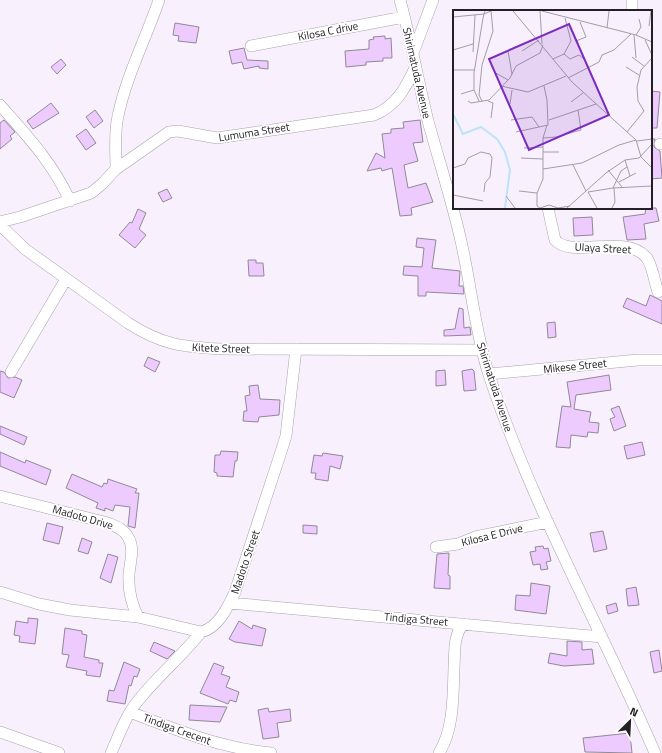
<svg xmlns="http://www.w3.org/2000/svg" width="662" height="753" viewBox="0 0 662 753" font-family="'Titillium Web',sans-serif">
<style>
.building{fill:#edcbfe;stroke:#918995}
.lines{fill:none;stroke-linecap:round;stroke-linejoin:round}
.street-casing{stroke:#a9a0ad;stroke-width:12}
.street{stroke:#fff;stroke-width:11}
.labels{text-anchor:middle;stroke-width:3.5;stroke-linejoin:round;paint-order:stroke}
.street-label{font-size:11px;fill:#232025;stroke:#fff}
.inset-river{fill:none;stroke:#bce3fa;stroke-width:2}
.inset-road{fill:none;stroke:#a39da7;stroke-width:1}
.view{fill:#7b2cbf;fill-opacity:0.15;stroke:#7b2cbf;stroke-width:2}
.inset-edge{fill:none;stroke:#232025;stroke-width:2}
</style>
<rect width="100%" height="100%" fill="#f9f0fe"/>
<!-- building -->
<path class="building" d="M175 23 199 27 196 43 178 41 179 36 173 35Z
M385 36V39L391 38 392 58H383V61L366 62V65L346 67 345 51 369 49V40L374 39 373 37Z
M244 48 247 60 268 61V69L259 68V66L244 69 242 62 232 64 229 51Z
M61 59 66 65 57 74 51 67Z
M651 91 660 92 657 128H651Z
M51 103 59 113 33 129 27 121Z
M95 110 103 121 94 128 86 117Z
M4 120 15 132 10 136 12 139 0 149V123Z
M420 120 423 142 413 143 418 161 404 165 408 188 426 183 433 202 411 208 412 215 400 216 392 168 382 171 381 168 367 171 376 153 385 158 382 134 391 133V129L404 128 403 122Z
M86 129 96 143 86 150 76 136Z
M651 139H655L654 147 660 151 662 178 651 179Z
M167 189 172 198 163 202 158 193Z
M646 208H656L659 221 644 224 646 239 627 240 623 217 645 214Z
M138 209 146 213 139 229 146 235 135 248 119 235 130 222 132 223Z
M592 217 593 235 574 236 573 218Z
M417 238 436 240 432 268 460 271 459 286H463L464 294 426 292V296H418V276L403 275 404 266 422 267 424 248 416 247Z
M248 260H256V263H263L264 276H249Z
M650 295 662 301V324L623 307 627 298 646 306Z
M459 308 463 309 464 328 470 327 471 335 444 336V330L455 329Z
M555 322 556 337 548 338 547 323Z
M148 357 160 362 155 372 144 366Z
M472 369 474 371 476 390 464 391 462 371Z
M445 370 446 385 436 386V371Z
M0 371 4 372 8 378 15 377 22 380 14 398 0 392Z
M609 375 611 390 576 395 574 409 591 412 589 422 599 423 598 433 588 432 587 437 571 435 570 448 556 447 562 406 571 407 567 382Z
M258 385 260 399 280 400 279 415 259 417 258 422 243 421 244 411H247L245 396 250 395 249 386Z
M619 406 626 426 614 431 610 419 615 417 611 409Z
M0 426 27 437 24 445 0 434Z
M642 442 645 455 627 459 624 446Z
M221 451 238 452 237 461H235L233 477 217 476V473L214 472 215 455H220Z
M0 452 25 463 26 460 51 470 46 485 0 466Z
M323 453 343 456 340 469 330 466 328 481 315 479 316 473H311L314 455 322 456Z
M72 474 102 487 104 483 107 484 108 479 137 489 135 493H139L135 528 128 526 130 507 115 505 113 511 105 508V511L96 508 98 503 66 488Z
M47 523 63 527 59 544 43 540Z
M303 525 317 526V534L303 533Z
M603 531 607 549 594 552 590 533Z
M82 538 92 542 88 554 78 551Z
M543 546 544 549 548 548 551 561 546 562 548 569 541 570 540 564 533 565 530 552 536 551 535 547Z
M449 553 448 575 450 576V589L434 588 437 554Z
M108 554 118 557 111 583 100 578Z
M531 583 550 586 546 614 515 610 516 595 530 596Z
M636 587 639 605 628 606 626 589Z
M616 603 618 611 608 614 606 606Z
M28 618 38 619 35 644 19 642 20 636 14 635 16 621 28 623Z
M239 621 252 629 253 625 266 629 262 646 235 642 229 639Z
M65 628 82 631V634L87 635 84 657 99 660V663H103L100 677 86 675 87 671 66 667 69 655 62 654Z
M567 641 582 642V650L592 649 594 664 564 666 548 663 550 653 567 656Z
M154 642 175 651 167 659 150 651Z
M659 650 662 671 654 673 650 652Z
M124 662 140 669 137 677 134 676 131 686 129 685 125 704 107 701 109 690 114 691Z
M214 663 224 667 221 674 230 677 226 687 239 692 236 702 230 700 228 704 200 693Z
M190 705 227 707 220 722 189 720Z
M268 708 269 712 290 709 291 721 277 723 279 737 263 739 258 710Z
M630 733 632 753 585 752 583 738Z"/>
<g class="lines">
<!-- street casing -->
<g class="street-casing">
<path id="street" d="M400 0C411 40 418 81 428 121 439 161 452 201 461 241 471 285 475 332 489 375 532 506 601 627 655 753
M632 11V0
M251 46 404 17
M413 53 433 0
M0 105C28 137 52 162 70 201
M660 144H662
M116 169C116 152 114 133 118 116 126 77 146 38 159 0
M548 208 555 240C572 259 625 233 646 257 652 263 655 284 658 292
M0 222 20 217 91 193 102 184 116 169 169 132 178 131 217 138 374 115C396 106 405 89 415 68
M0 225 25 249 128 323C162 345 183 347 223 349L481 350
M11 372 66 279
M489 374 638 360H662
M0 496 108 523C115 526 124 529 128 537 135 548 130 562 129 574 128 590 131 603 138 617
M436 547 458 544 475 537 548 522
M0 592 39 604 70 610 138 617 201 632C218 628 228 607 235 592L279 458 286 436 296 349
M230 603 602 637
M130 712C176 730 221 748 271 753
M0 732 59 753
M111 753C120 733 127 712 142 696 160 674 183 655 201 632
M439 753C454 729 453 696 454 668 455 652 453 637 463 624"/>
</g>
<!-- street -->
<use href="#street" class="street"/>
</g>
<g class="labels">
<!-- street labels -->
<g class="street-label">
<text transform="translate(328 31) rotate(-11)" y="4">Kilosa C drive</text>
<text transform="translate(417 73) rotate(77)" y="4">Shirimatuda Avenue</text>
<text transform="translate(254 132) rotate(-9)" y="4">Lumuma Street</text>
<text transform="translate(603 248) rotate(3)" y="4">Ulaya Street</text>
<text transform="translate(221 348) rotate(2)" y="4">Kitete Street</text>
<text transform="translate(575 366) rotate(-6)" y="4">Mikese Street</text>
<text transform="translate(495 387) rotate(72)" y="4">Shirimatuda Avenue</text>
<text transform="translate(83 517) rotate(16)" y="4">Madoto Drive</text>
<text transform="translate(492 535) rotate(-14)" y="4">Kilosa E Drive</text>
<text transform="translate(245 562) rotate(-71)" y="4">Madoto Street</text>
<text transform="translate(416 619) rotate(5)" y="4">Tindiga Street</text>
<text transform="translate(177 729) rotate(20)" y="4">Tindiga Crecent</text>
</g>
</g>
<!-- overview -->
<g transform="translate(453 10)">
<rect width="199" height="199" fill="#f9f0fe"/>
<path class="inset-river" d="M0 104 10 124 28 117 44 129 52 142 57 160 52 198"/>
<path class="inset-road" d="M60 1 119 72 183 130 188 147 199 158M87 1 89 34M89 1 183 25 199 32M0 7 31 4 32 1M196 16 198 1M154 18 156 1M181 25 183 48M183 25 188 17 186 9M192 30 199 45M123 31 133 27 127 12M0 40 20 34M55 41 59 64M69 41 86 30M20 42 22 5M111 44 118 31 112 8M179 47 191 56M100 49 111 44 117 49 126 45 131 49M173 57 186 65M0 60H22M41 62 55 70M115 68 146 52 149 45 161 40 178 24M48 76 75 82 113 66M8 84 21 80M15 91 18 93 36 90 57 68 63 56 87 43 90 35M26 91 21 80V63L30 8 31 4 38 1M29 91 26 85 29 55 40 21 38 1M35 91 40 93 38 108M118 92 130 83M57 94 59 80M58 110 79 107 86 117M96 110 143 94M94 115 90 128V169L84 183V196L87 198 96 195 105 198 117 196M63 122 95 115 94 90 91 76M174 122 191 101 185 91 184 77 188 60 199 48M90 128 103 127 128 120 125 100M184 131 199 129M71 138 90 137M90 142H106M68 148 90 149M172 150 177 166M120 155 133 181M0 158 12 154 15 148 28 142 37 144 39 148 37 167 32 173 31 182M90 159 129 153 166 135 183 130M155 160 169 177M166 172 183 163M160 178 199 176M66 181 84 183M135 182 160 178 168 161 174 157M135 182 144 198M0 185 30 191M53 186 62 198M114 198 153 163 172 150 186 148 199 134M159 198 162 192 161 178"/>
<path class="view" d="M116 14 156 105 76 140 36 49Z"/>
<rect width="199" height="199" class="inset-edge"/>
</g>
<!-- north arrow -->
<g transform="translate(630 721) rotate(24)" stroke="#ffffff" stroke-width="3" paint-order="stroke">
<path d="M0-3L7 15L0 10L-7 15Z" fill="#232025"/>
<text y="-6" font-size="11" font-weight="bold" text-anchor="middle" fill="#232025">N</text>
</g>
</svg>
